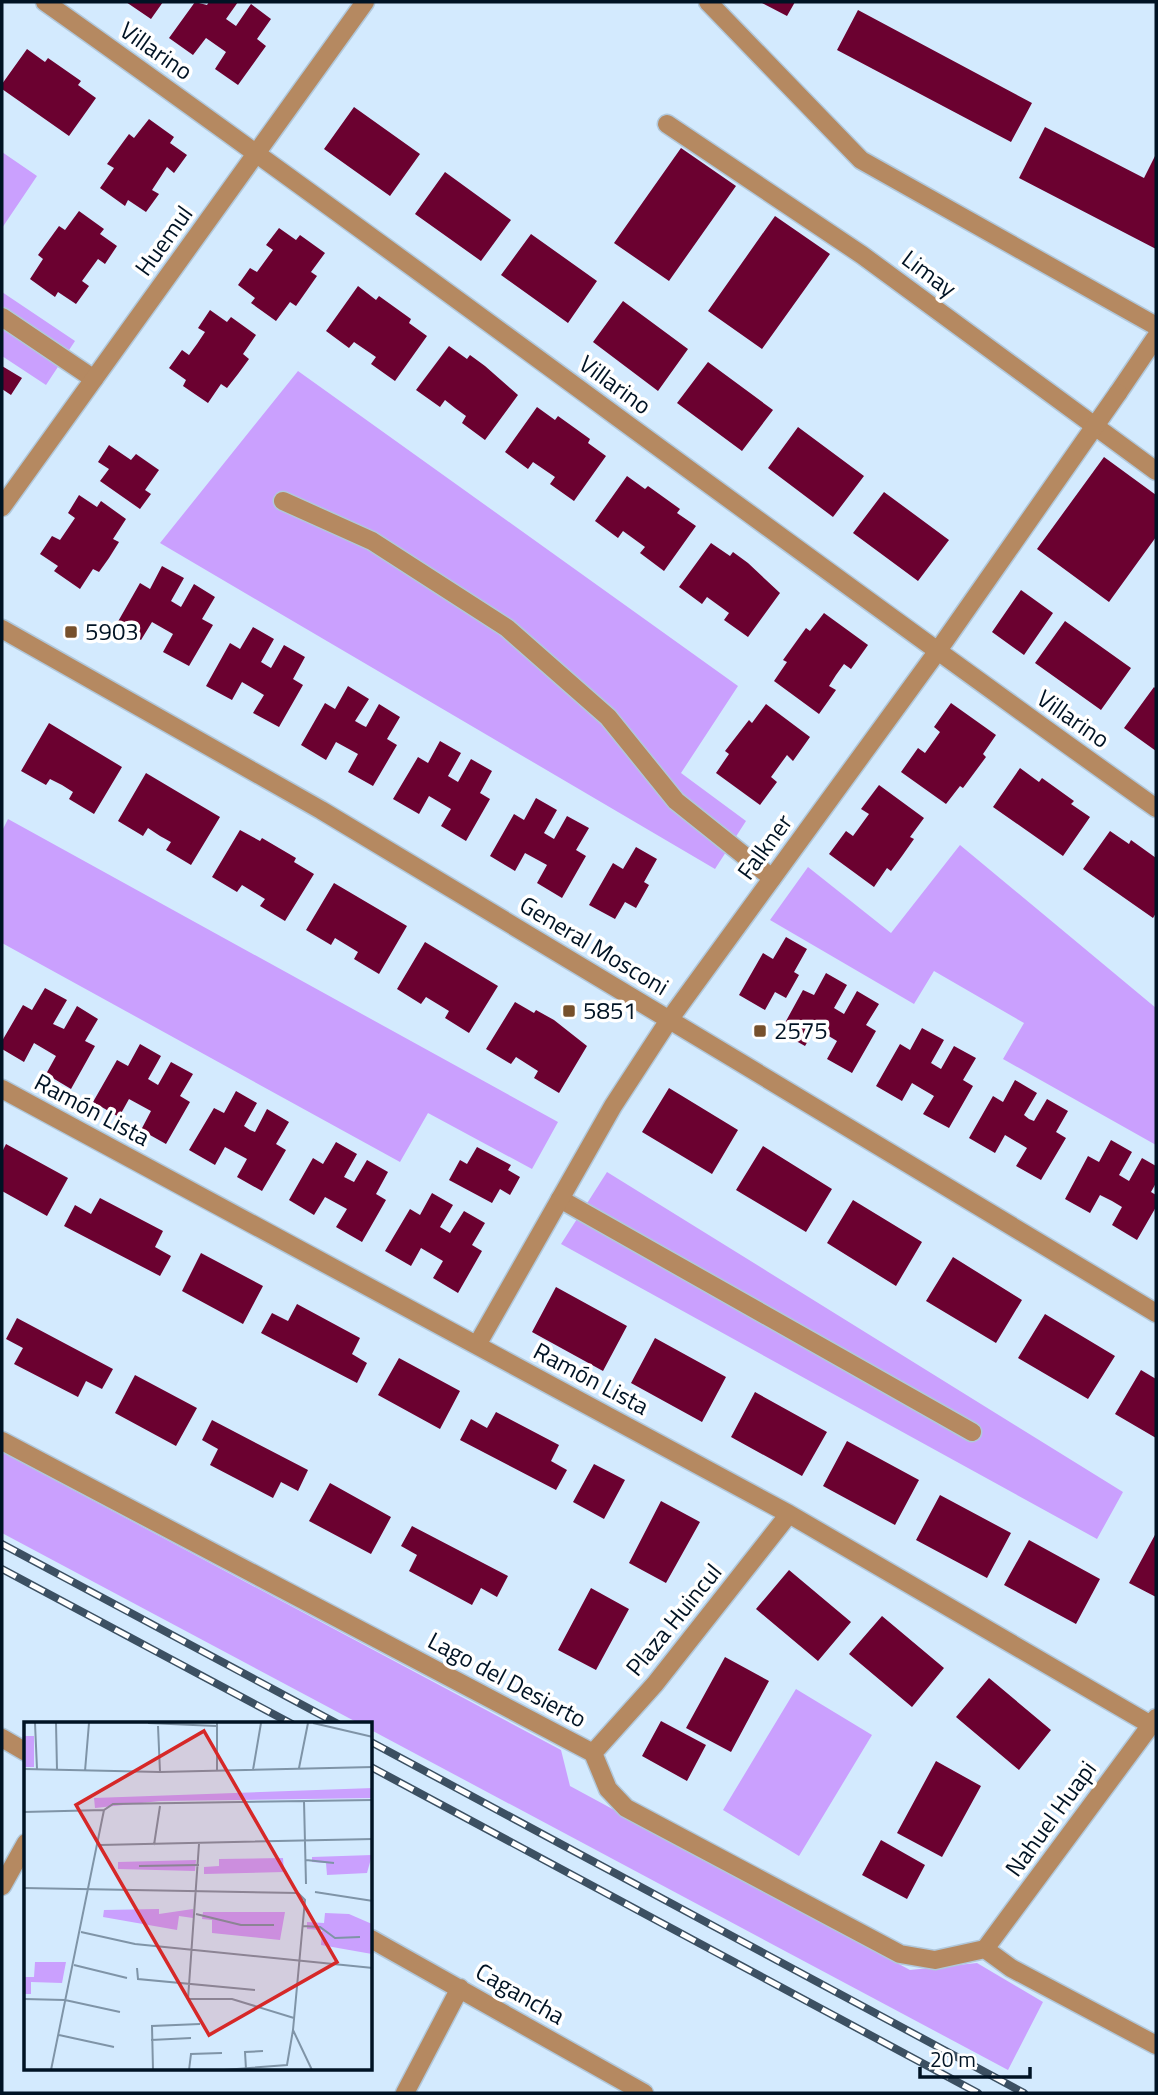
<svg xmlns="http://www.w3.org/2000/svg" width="1158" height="2095" viewBox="0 0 1158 2095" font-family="'Titillium Web',sans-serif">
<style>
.green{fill:#caa0fe}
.building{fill:#6b0130}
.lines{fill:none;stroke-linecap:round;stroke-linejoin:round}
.lane-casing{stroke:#b1c8db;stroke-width:21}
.street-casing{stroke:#b1c8db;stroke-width:21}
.lane{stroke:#b58961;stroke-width:18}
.street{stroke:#b58961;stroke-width:18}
.rail-casing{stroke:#3c5062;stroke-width:8}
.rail{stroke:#fff;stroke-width:5;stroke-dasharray:16;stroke-linecap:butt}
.poi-dot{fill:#76502c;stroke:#fff;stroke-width:2.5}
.labels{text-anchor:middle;stroke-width:7;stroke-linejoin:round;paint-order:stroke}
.street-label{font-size:24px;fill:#001324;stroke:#fff}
.poi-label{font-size:24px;fill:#001324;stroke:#fff;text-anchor:start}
.inset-road{fill:none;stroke:#7f94a7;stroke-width:2}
.view{fill:#d62828;fill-opacity:0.15;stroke:#d62828;stroke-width:3.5}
.inset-edge{fill:none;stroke:#001324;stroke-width:3.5}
</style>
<rect width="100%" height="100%" fill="#d3eafe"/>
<!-- green -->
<path class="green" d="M2 152 37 176 2 228Z
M2 292 75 341 46 385 2 356Z
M298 371 738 686 681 773 746 821 715 869 160 543Z
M8 819 558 1122 532 1169 428 1113 400 1162 2 943V831Z
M960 845 1156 1008V1145L1003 1059 1024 1023 934 971 914 1004 770 920 808 867 891 933Z
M607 1172 1123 1492 1097 1539 561 1244Z
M2 1452 561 1750 570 1786 910 1970 977 1963 1043 2002 1008 2070 371 1730V1724H360L2 1533Z
M796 1689 872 1735 799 1856 723 1810Z"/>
<!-- building -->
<path class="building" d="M126 2H163L151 19Z
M195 2 207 5 209 2H238L226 19 236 26 251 4 271 19 257 39 266 46 238 85 215 69 226 52 206 38 193 55 169 38Z
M760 2H795L787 16Z
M858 10 1032 103 1011 142 837 50Z
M27 49 45 62 48 58 81 81 78 85 96 98 69 136 2 89V84Z
M354 107 420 154 390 196 324 149Z
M149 119 174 137 170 143 187 155 174 173 167 167 152 190 159 194 146 212 128 200 125 206 100 188 114 168 107 164 129 134 134 138Z
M1045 127 1144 178 1156 154V249L1019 178Z
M681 148 736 186 669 281 614 243Z
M445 172 511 220 481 261 415 214Z
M79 211 104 229 100 234 117 246 105 264 98 259 82 281 89 286 76 304 58 292 55 297 30 279 43 259 38 255 59 226 65 230Z
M775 216 830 254 762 349 708 311Z
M279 228 296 240 300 235 325 253 311 272 317 276 296 306 290 302 276 321 251 303 255 298 238 285 250 268 257 272 273 250 266 245Z
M531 234 597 281 568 323 501 275Z
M358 286 376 300 379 296 411 319 409 323 427 336 395 381 371 364 376 357 354 342 349 348 326 331Z
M623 301 688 349 658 391 593 342Z
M210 310 227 322 231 317 256 335 243 354 249 359 238 374 227 388 221 384 208 403 183 386 186 380 169 368 182 350 189 355 197 344 205 332 198 328Z
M449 346 467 359 470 355 485 366 518 395 485 440 462 423 466 416 455 408 445 400 440 407 416 390Z
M708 362 773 410 742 451 677 403Z
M2 366 22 378 11 395 2 389Z
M537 407 555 420 558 416 590 439 588 443 606 456 574 501 550 484 555 477 533 462 528 469 505 452Z
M798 427 864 476 833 517 768 468Z
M109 445 131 460 136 454 159 470 145 490 151 494 140 509 100 481 109 469 98 462Z
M1104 457 1156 495V537L1109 602 1037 549Z
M627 476 645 489 648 486 680 509 677 513 696 526 664 571 640 553 645 547 623 531 618 538 595 521Z
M884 492 949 540 918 581 853 533Z
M79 495 97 507 101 501 126 519 113 539 119 542 109 558 99 572 93 569 80 589 54 571 58 566 40 554 52 536 60 540 75 518 68 513Z
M711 543 730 556 733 552 748 563 780 593 748 637 724 620 729 613 707 597 702 604 679 587Z
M162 566 184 578 171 601 181 607 194 584 215 597 202 619 213 625 189 666 163 652 173 634 152 622 141 640 116 625 140 583 150 589Z
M1021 590 1053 613 1024 655 992 632Z
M824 613 868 645 851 669 844 664 836 675 829 686 836 690 819 714 774 681 787 662 783 660 806 628 810 631Z
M1065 621 1131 668 1101 710 1035 663Z
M253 627 274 639 261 662 271 668 284 645 305 657 293 679 303 685 279 727 253 713 264 695 242 682 232 700 206 686 230 643 240 649Z
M348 686 369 699 355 721 362 725 366 727 379 704 400 717 387 739 397 745 373 786 348 772 358 754 336 742 326 760 301 745 325 703 335 709Z
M1154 687 1156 689V751L1124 728Z
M951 703 996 735 983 754 986 757 963 788 960 786 946 804 901 772 918 748 925 753 940 732 934 727Z
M766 704 810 737 793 761 787 755 771 777 777 782 760 805 716 773 729 754 725 751 749 720 752 723Z
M49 723 122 767 94 814 69 799 73 792 62 785 50 779 46 785 21 771Z
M440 741 461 753 448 776 458 782 471 759 492 771 480 793 490 799 466 841 441 826 451 809 429 796 419 814 393 799 418 757 428 763Z
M1020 768 1039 782 1042 778 1074 801 1071 804 1090 817 1063 856 993 807Z
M146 773 220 817 191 865 166 850 171 842 160 836 148 828 143 836 118 821Z
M879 785 924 818 910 837 914 839 902 856 891 871 887 868 874 887 829 854 846 831 853 836 869 814 861 809Z
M536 798 557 810 544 833 554 839 567 816 589 828 576 850 586 856 562 898 537 883 547 865 525 853 515 871 490 856 514 814 524 820Z
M240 830 260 841 262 838 296 858 294 862 314 874 285 921 260 906 265 899 242 885 237 892 212 877Z
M1110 831 1129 844 1131 840 1156 858V913L1153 918 1083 869Z
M636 847 657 859 644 882 649 885 636 908 625 902 615 919 589 905 613 863 623 869Z
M334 883 407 926 379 974 354 959 358 952 335 938 331 945 306 930Z
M786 937 807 949 794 972 799 975 786 998 775 992 765 1010 739 995 763 953 773 959Z
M425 942 498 986 469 1033 445 1018 449 1011 426 997 421 1004 397 989Z
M826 973 847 985 834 1008 844 1014 857 991 879 1004 866 1025 876 1031 852 1073 827 1059 837 1041 827 1035 815 1029 805 1046 780 1032 803 990 814 995Z
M45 988 67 1000 53 1024 64 1029 77 1006 98 1019 85 1041 95 1046 71 1089 46 1074 56 1056 34 1043 24 1062 2 1049V1041L23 1005 32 1010Z
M515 1002 534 1013 536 1010 554 1020 587 1046 559 1093 534 1078 538 1071 516 1057 511 1064 486 1049Z
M922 1028 944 1040 931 1063 941 1069 954 1046 976 1058 963 1080 973 1086 949 1128 923 1114 934 1096 922 1089 912 1083 902 1101 876 1086 900 1044 910 1050Z
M140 1044 161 1056 148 1079 158 1085 171 1062 193 1074 180 1096 190 1102 166 1144 141 1130 151 1111 129 1099 119 1117 93 1102 117 1060 128 1066Z
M1015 1080 1037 1093 1024 1115 1029 1119 1034 1121 1047 1099 1068 1111 1056 1132 1066 1138 1041 1180 1016 1166 1027 1148 1005 1135 995 1153 969 1138 993 1096 1003 1102Z
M669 1088 738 1130 712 1174 642 1132Z
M236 1091 257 1103 244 1126 250 1130 255 1132 267 1109 289 1122 276 1144 286 1150 262 1191 237 1177 247 1159 225 1147 215 1165 189 1150 214 1108 224 1113Z
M1111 1140 1132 1152 1119 1175 1129 1181 1142 1158 1156 1166V1183L1151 1192 1156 1195V1207L1137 1240 1112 1225 1122 1207 1112 1201 1100 1195 1090 1213 1065 1199 1088 1156 1099 1162Z
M336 1142 357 1154 344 1177 354 1182 367 1160 388 1172 376 1194 386 1200 362 1242 336 1227 347 1209 325 1197 314 1215 289 1200 313 1158 323 1164Z
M6 1144 68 1178 47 1216 2 1191V1152Z
M763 1146 832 1189 806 1232 736 1190Z
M477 1147 511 1165 508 1170 520 1177 510 1195 500 1189 492 1203 449 1180 460 1160 467 1164Z
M432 1193 453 1205 440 1227 450 1233 464 1211 485 1223 472 1245 482 1251 458 1293 433 1278 443 1261 421 1248 411 1266 385 1251 410 1209 420 1215Z
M100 1198 163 1231 155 1247 171 1256 160 1276 64 1226 75 1205 91 1214Z
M853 1200 922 1242 896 1286 827 1243Z
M201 1253 263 1286 243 1324 182 1291Z
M953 1257 1022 1300 996 1343 926 1301Z
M556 1287 627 1326 603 1371 532 1332Z
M297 1304 360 1338 352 1354 367 1363 357 1383 261 1333 272 1313 288 1321Z
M1045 1314 1115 1356 1088 1399 1018 1358Z
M17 1318 113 1369 102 1389 86 1381 78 1397 14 1364 23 1348 6 1339Z
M655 1338 726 1377 702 1422 631 1383Z
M399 1358 460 1391 440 1429 378 1395Z
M1141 1370 1156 1379V1438L1115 1414Z
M135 1375 197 1408 176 1446 115 1413Z
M755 1392 827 1432 802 1476 731 1437Z
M496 1412 559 1445 551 1461 567 1470 556 1490 460 1440 471 1419 487 1428Z
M212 1420 308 1470 298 1491 281 1482 273 1498 210 1465 218 1449 202 1440Z
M847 1441 919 1480 895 1525 823 1486Z
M594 1464 625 1480 604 1519 573 1502Z
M330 1483 391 1517 371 1554 309 1521Z
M940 1495 1011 1533 987 1578 916 1540Z
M661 1501 700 1522 666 1583 629 1563Z
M412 1526 508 1576 497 1597 481 1588 472 1605 409 1571 417 1555 401 1546Z
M1156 1533V1597L1129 1583Z
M1029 1540 1100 1579 1076 1624 1004 1585Z
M789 1570 851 1622 818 1661 756 1609Z
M591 1588 629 1609 596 1670 558 1650Z
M882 1616 944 1668 912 1707 849 1654Z
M725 1657 769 1681 731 1752 686 1728Z
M989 1678 1051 1730 1019 1770 956 1717Z
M661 1721 706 1745 687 1781 642 1756Z
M936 1761 981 1786 942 1857 897 1833Z
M881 1840 925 1865 907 1899 862 1875Z"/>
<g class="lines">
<!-- lane casing -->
<g class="lane-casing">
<path id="lane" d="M708 2 861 160 1156 326
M667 124 862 255 1156 471
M2 317 94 379
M1118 393 1156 337
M283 501 372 541 507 628 608 717 676 801 772 878
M560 1199 972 1432"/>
</g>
<!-- street casing -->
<g class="street-casing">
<path id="street" d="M45 2C418 266 783 543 1156 808
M2 507 365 2
M2 629 321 810 1156 1313
M2 1089 789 1514 1151 1725
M477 1345 613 1106 669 1020 937 652 1118 393
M2 1441 593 1753 608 1789 626 1808 900 1954 935 1960 985 1949 1011 1968 1156 2045
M2 1738 26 1752
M593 1753 655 1684 789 1514
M2 1886 26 1843
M371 1939 644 2093
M985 1949 1156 1718
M405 2093 460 1988"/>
</g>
<!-- lane -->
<use href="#lane" class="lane"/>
<!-- street -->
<use href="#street" class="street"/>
<!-- rail casing -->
<g class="rail-casing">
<path id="rail" d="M2 1544 338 1724
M2 1569 292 1724
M371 1742 1024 2093
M371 1767 978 2093"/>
</g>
<!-- rail -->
<use href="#rail" class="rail"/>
</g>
<!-- markers -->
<g class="poi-dot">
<rect x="64" y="625" width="14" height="14" rx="3.5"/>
<rect x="562" y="1004" width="14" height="14" rx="3.5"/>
<rect x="753" y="1024" width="14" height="14" rx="3.5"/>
</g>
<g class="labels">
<!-- street labels -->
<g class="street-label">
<text transform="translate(156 51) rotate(35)" y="8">Villarino</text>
<text transform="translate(164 241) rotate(-54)" y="8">Huemul</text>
<text transform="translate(929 274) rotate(37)" y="8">Limay</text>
<text transform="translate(615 385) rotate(36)" y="8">Villarino</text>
<text transform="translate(1073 719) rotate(35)" y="8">Villarino</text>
<text transform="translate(765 847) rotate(-54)" y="8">Falkner</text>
<text transform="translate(594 946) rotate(31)" y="8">General Mosconi</text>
<text transform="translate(92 1110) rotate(28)" y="8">Ramón Lista</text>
<text transform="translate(591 1379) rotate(28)" y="8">Ramón Lista</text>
<text transform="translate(674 1620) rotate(-51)" y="8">Plaza Huincul</text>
<text transform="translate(507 1680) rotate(28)" y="8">Lago del Desierto</text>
<text transform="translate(1051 1819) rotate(-54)" y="8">Nahuel Huapi</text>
<text transform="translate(520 1994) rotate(30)" y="8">Cagancha</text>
</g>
<!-- poi labels -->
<g class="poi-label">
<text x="85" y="640">5903</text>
<text x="583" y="1019">5851</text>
<text x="774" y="1039">2575</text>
</g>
</g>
<!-- overview -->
<g transform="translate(24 1722)">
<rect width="348" height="348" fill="#d3eafe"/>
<path d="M0 14H10V45H0ZM349 66 348 76 136 79 71 86 70 76ZM348 133 343 151 303 153 302 141 288 140V135ZM259 136 260 150 180 152V145L195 144V137ZM172 138 171 149 94 147V140ZM135 187V192L169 187V196L155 194 153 208 79 195 80 188ZM179 190H261L256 218 188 211V198L178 197ZM301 191 325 192 348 202V232L297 223 298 208 283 207V200L300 201ZM11 240H42L38 261 7 260V272H0V255H10Z" fill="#caa0fe"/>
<path class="inset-road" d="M11 1 13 47M32 1 33 48M124 1 192 4M289 1 349 15M134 4 136 50M275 46 284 1M0 47 136 50 349 45M229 48 237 1M61 49 65 1M193 49V1M280 79 282 162M0 90 80 88 89 82 349 78M175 122 164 277H208L270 296M76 123 349 117M130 123 136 84M282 138 310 141M115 144 175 143M0 166 274 171M291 170 349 179M274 171 281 178 269 308 288 348M172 192 217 203H250M278 204 296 205 311 216 336 215M57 210 111 222 349 246M50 243 103 256M113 246 114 257 231 268M0 277 41 278 96 290M35 313 90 325M127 318 167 316M222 347 221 330 239 329M27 348 80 88M129 348 128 304 176 302M165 348 167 332 198 331M200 348 263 343 269 308"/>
<path class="view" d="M180 9 313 240 185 313 52 83Z"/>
<rect width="348" height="348" class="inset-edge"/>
</g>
<!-- border -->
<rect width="1158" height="2095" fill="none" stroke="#001324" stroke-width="7"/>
<!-- scale -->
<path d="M920 2067v10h110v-10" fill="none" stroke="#001324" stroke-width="3.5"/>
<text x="930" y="2067" font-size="21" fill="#001324" stroke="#ffffff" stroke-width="5" paint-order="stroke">20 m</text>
</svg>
